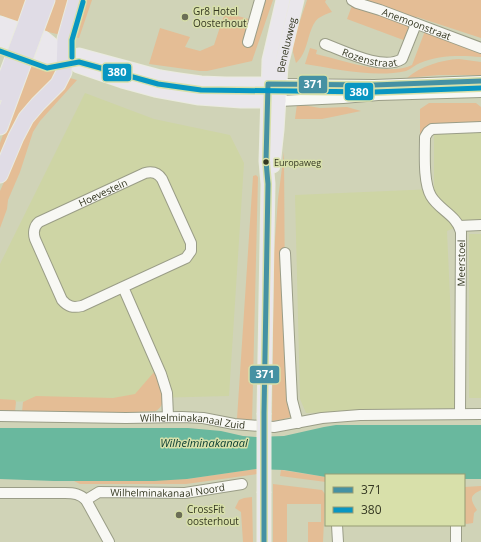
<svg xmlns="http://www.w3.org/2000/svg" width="481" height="542" viewBox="0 0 481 542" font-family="'Open Sans',sans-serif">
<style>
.built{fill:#ced5a5}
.green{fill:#e4bd95}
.water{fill:#69b89e}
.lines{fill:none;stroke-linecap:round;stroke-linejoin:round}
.minor-casing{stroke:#9a9d87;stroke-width:12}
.major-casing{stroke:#eaebdf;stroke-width:15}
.highway-casing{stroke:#eaebdf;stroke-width:17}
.minor{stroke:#f8f8f4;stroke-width:10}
.major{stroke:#eae7ec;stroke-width:13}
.highway{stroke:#e0dce6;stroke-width:15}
.major-bridge-casing{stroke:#eaebdf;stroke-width:15;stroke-linecap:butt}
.highway-bridge-casing{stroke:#eaebdf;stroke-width:17;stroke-linecap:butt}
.major-bridge{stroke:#eae7ec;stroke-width:13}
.highway-bridge{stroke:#e0dce6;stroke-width:15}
.bus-1-casing{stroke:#d8e0aa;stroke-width:8}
.bus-2-casing{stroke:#d8e0aa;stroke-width:8}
.bus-1{stroke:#4591a3;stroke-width:5}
.bus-2{stroke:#0896c2;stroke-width:5}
.poi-dot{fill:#6b6e56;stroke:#d8e0aa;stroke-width:1.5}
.bus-dot{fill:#353822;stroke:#d8e0aa;stroke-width:1.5}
.labels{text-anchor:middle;stroke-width:3;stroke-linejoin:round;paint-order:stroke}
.bus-label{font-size:9px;fill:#353822;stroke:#d8e0aa;text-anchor:start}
.poi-label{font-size:10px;fill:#353822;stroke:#d8e0aa;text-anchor:start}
.street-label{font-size:10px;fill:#353822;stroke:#d8e0aa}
.water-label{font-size:11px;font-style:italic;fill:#073a2f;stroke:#d8e0aa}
.line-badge{stroke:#d8e0aa;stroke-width:1.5}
.badge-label{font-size:11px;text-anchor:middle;font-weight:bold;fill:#fff}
</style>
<rect width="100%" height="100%" fill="#d0d3b7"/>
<!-- built -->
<path class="built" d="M85 93 154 119 230 135 244 163 229 396 0 402V264Z
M434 132H481V226H459L447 231 455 408 306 413 300 399 295 195 434 189Z
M469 234H481V398H469Z"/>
<!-- green -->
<path class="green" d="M0 0H27L19 23 0 15Z
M55 0H73L61 35 44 31Z
M85 0H92L79 38 74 37Z
M266 0H273L252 61 207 71H200L149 64 160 28 190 37 185 47 200 51 214 45 223 18 227 13 252 20 251 45Z
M307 0H326L325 2 332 12C326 14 318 17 315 22 307 34 308 53 296 63L293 52V42Z
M354 0H481V38L417 17 406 41 347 19Z
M425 31 481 49V57C461 55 438 55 420 63 415 65 411 69 406 71 374 78 337 69 305 64L310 48 317 50 316 54C342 60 388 77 412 65Z
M459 59 481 62V75H439L407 78C421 66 441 60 459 59Z
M30 62 60 72 0 166V143Z
M70 78 77 80 40 121 33 132 20 172 8 200 7 209 0 228V191L30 123Z
M429 103H476L481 107V125H433L420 159V109Z
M297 104 320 108 347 107 361 111 322 119H295Z
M284 152 285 308 291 417 280 420 272 421 274 253 278 199Z
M256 175 258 177 252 422 237 419 253 176Z
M155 371C160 383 170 402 156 411L94 414 22 412 23 402 36 396 113 398 135 394Z
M0 399 15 400 16 402 15 412 0 413Z
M255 469H257V474L186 484H80L74 481 187 479Z
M281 470 326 477V482L280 476Z
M273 484 322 490 325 494V499L323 542H308V522H321V504H287V542H273Z
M481 486V490C469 496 470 499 477 510L474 513 473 523 466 524 464 521V487Z
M252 497 253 542H243L241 512 235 508 239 500 244 498Z"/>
<!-- water -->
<path class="water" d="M336 425H481V479H464V475H326V477L284 470 256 469 187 479 154 481H54L0 479V428H188L221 431 243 436 256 437 284 436 324 427Z"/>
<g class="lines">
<!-- minor casing -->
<g class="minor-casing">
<g id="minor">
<path id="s1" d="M352 0 357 3 380 10 481 48"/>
<path d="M248 42 260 0"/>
<path id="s2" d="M325 44C344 51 383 71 402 59L416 24"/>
<path d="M280 84 374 85 481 81"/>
<path d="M279 101 343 98 378 95 481 92"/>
<path d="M459 226 481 225"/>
<path d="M285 253 292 400 298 423"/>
<path id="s3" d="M123 287 82 306C73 308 68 307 62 300L35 239C33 233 34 226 39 222L145 173C153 171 158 173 162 179L191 243V251L186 258 123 287 161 374 167 393 168 416"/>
<path id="s4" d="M460 414 461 232C457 215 439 210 431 196 423 182 425 154 425 137L428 132 432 129 481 127"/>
<path id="s5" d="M0 416 126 418 182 417 203 418 234 424 274 427 322 418 360 415 481 414"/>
<path d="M0 493H65C74 493 80 494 86 500L109 542"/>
<path id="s6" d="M86 500 99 492 185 493 242 484"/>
<path d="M337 525 338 542"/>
<path d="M456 542V525"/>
</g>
</g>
<!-- major casing -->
<g class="major-casing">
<g id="major">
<path d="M0 23 44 38 78 66 122 81 155 90 199 98 241 101H279"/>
<path d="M0 33 58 54"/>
<path d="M0 44 43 60 48 61 79 55 160 77 179 80 201 83 226 84H280"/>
<path id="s7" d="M273 166 277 130 281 66 297 0"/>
<path d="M264 413 268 184 266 161 269 60 283 0"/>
<path d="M264 493V542"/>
</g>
</g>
<!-- highway casing -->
<g class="highway-casing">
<path id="highway" d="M26 23 34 0
M37 27 47 0
M0 93 13 58
M0 127 24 62
M0 175 16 137 26 118 38 104 58 84 64 72 65 39 76 0"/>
</g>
<!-- minor -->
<use href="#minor" class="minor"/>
<!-- major -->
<use href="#major" class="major"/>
<!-- highway -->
<use href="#highway" class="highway"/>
<!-- major-bridge casing -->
<g class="major-bridge-casing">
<path id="major-bridge" d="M264 413V493"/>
</g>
<!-- highway-bridge casing -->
<g class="highway-bridge-casing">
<path id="highway-bridge" d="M13 58 26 23
M24 62 37 27"/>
</g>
<!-- major-bridge -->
<use href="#major-bridge" class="major-bridge"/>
<!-- highway-bridge -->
<use href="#highway-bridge" class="highway-bridge"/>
<!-- bus-1 casing -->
<g class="bus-1-casing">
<path id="bus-1" d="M264 542V413L268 184 266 161 268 84 374 85 481 81"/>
</g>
<!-- bus-2 casing -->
<g class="bus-2-casing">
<path id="bus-2" d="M0 51 47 68 79 62 158 84 201 90 374 92 481 88
M72 57V40L83 2"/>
</g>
<!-- bus-1 -->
<use href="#bus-1" class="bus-1"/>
<!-- bus-2 -->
<use href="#bus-2" class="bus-2"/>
</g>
<!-- markers -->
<g class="poi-dot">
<circle cx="185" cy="17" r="4"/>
<circle cx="179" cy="515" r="4"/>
</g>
<circle class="bus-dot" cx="266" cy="162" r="3.5"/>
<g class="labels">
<!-- bus labels -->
<g class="bus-label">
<text x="274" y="166">Europaweg</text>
</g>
<!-- poi labels -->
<g class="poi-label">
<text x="193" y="15">Gr8 Hotel<tspan x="193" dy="12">Oosterhout</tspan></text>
<text x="187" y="513">CrossFit<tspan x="187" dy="12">oosterhout</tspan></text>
</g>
<!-- street labels -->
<g class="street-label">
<text dy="4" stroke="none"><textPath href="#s1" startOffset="69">Anemoonstraat</textPath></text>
<text dy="4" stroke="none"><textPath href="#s7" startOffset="122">Beneluxweg</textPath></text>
<text dy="4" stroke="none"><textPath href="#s2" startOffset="47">Rozenstraat</textPath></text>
<text dy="4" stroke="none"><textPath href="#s3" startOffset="223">Hoevestein</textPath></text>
<text dy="4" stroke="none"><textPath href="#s4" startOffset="151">Meerstoel</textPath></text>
<text dy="4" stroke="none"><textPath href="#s5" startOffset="193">Wilhelminakanaal Zuid</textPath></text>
<text dy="4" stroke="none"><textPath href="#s6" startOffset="84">Wilhelminakanaal Noord</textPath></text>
</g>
<!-- water labels -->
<g class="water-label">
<text x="204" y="447">Wilhelminakanaal</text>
</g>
</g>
<g class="line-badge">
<rect x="102" y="63" width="30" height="19" rx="4" fill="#0896c2"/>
<rect x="298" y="75" width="30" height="19" rx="4" fill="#4591a3"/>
<rect x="344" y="82" width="30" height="19" rx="4" fill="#0896c2"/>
<rect x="249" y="365" width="31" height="19" rx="4" fill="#4591a3"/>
</g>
<g class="badge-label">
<text x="117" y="76">380</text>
<text x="313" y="88">371</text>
<text x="359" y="96">380</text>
<text x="265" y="378">371</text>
</g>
<!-- legend -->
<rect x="325" y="474" width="140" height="52" fill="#d8e0aa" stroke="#979d74"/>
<rect x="333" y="487" width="20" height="6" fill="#4591a3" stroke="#979d74"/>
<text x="361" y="494" font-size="12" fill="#353822">371</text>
<rect x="333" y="507" width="20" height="6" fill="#0896c2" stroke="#979d74"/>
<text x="361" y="514" font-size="12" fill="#353822">380</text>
</svg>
